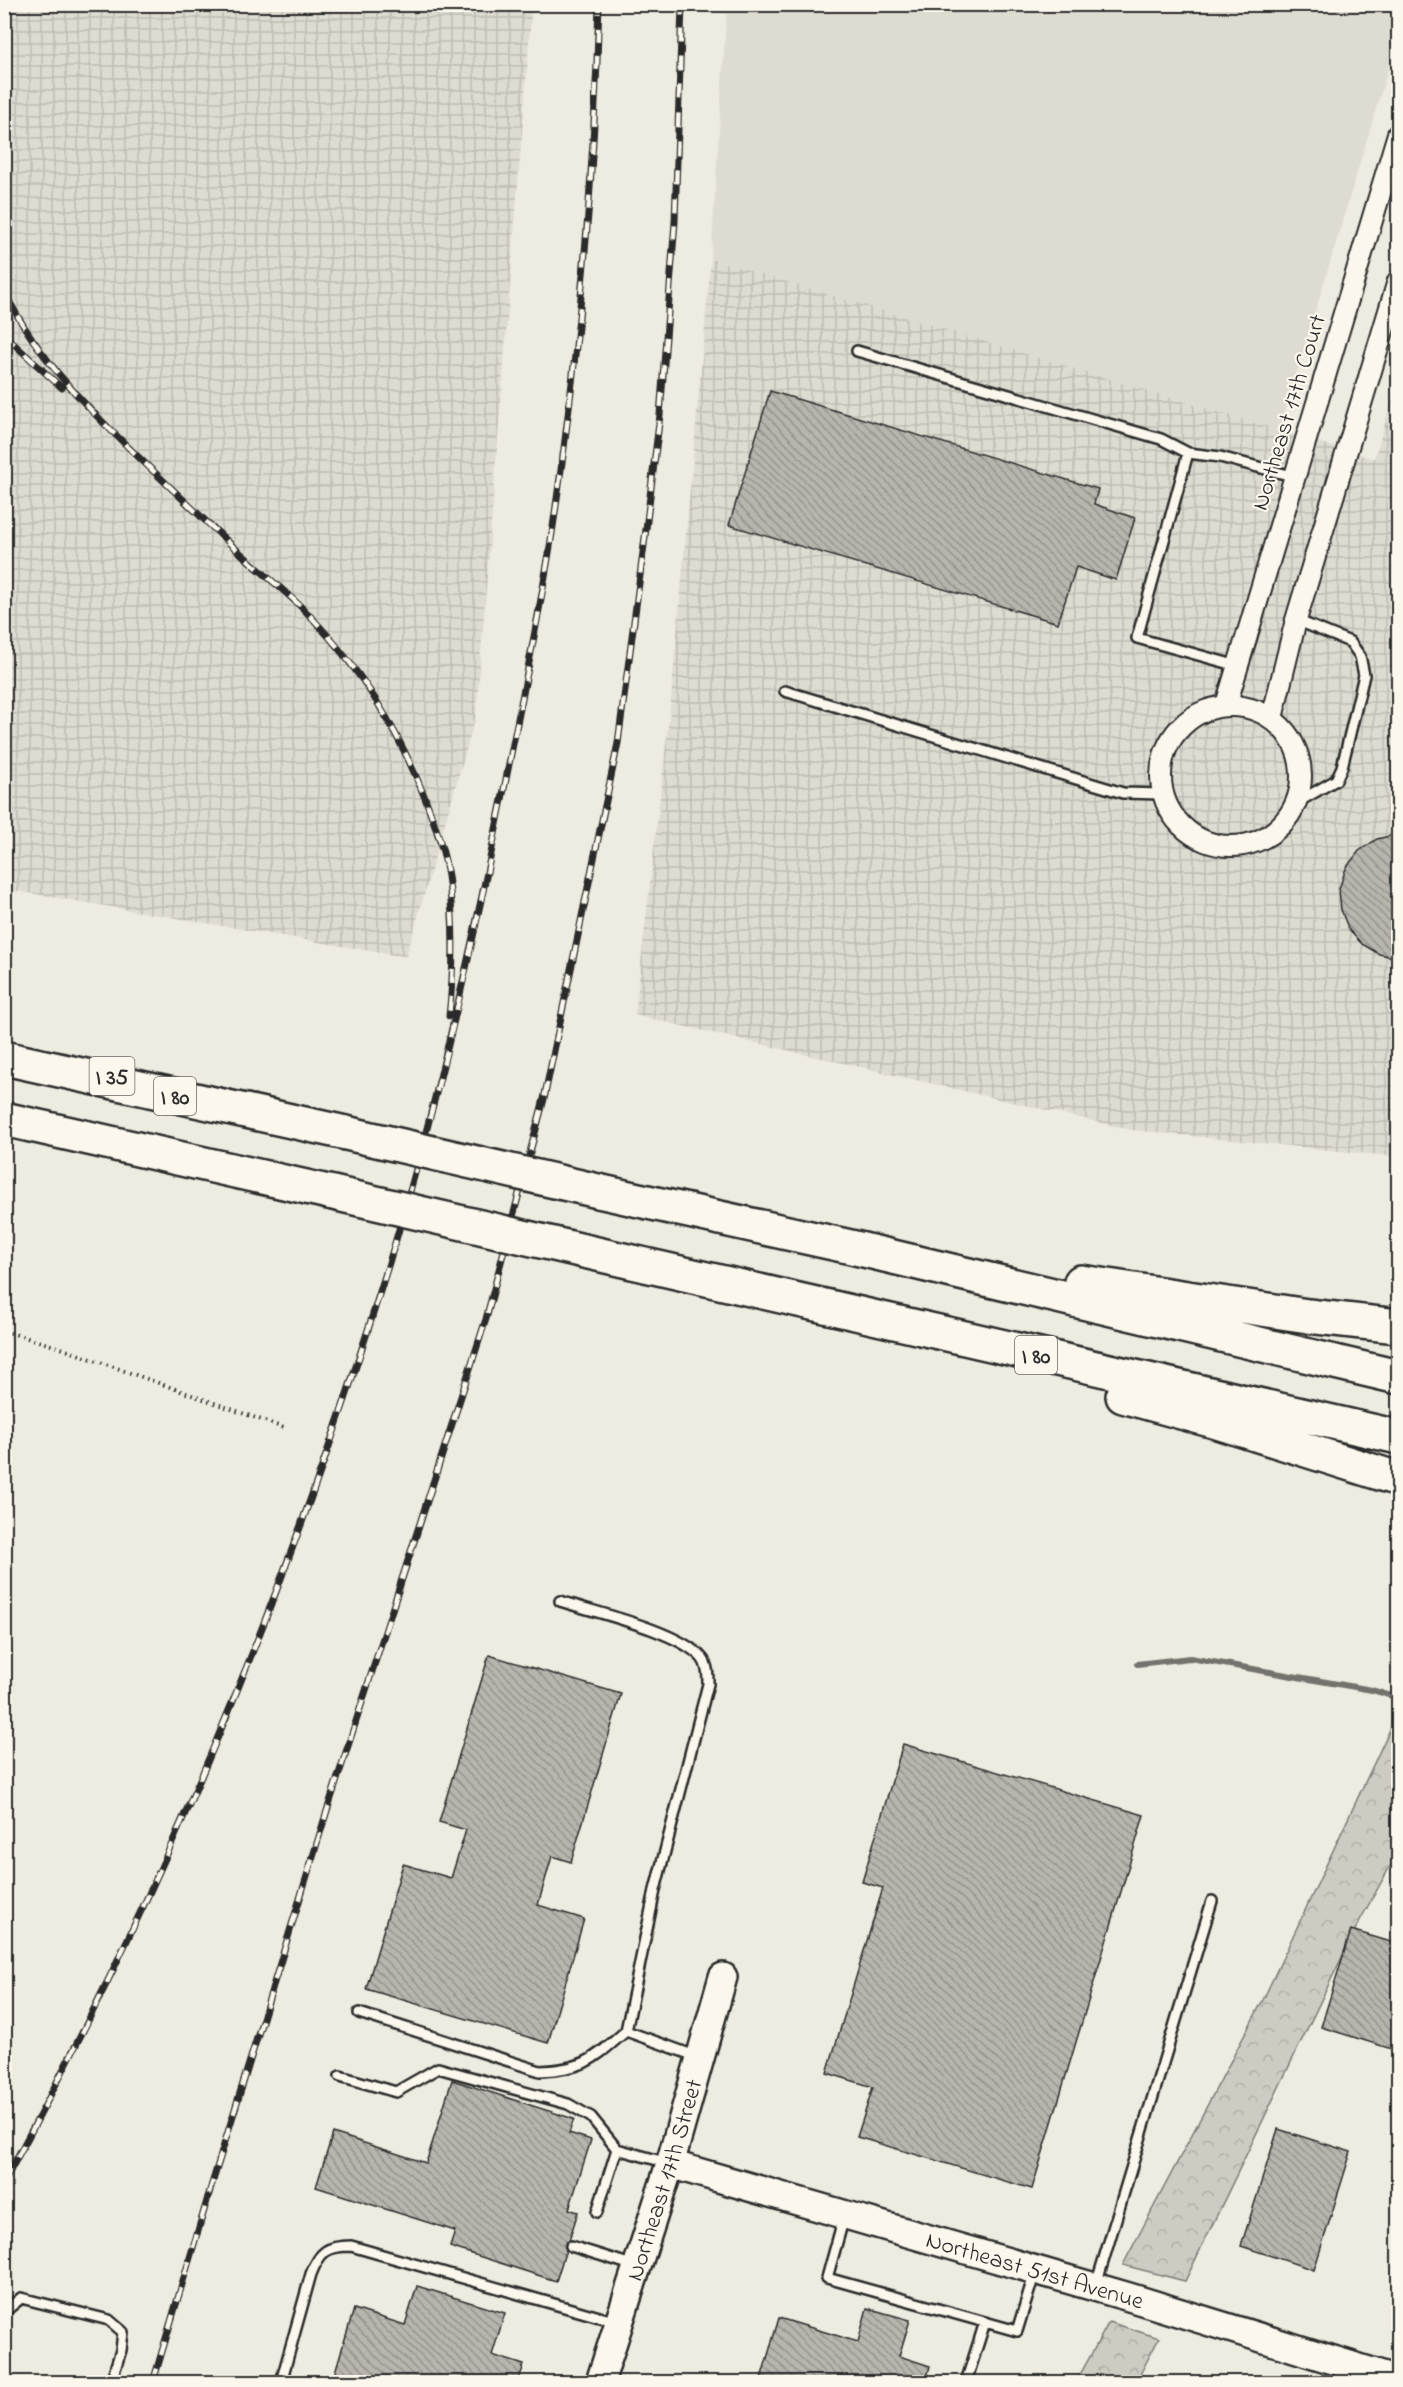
<svg xmlns="http://www.w3.org/2000/svg" width="1403" height="2387" viewBox="0 0 1403 2387" font-family="'Indie Flower',sans-serif">
<style>
.built{fill:#dedbd1}
.industrial{fill:url(#industrial-grid)}
.park{fill:url(#park-crowns);stroke:#7c7b76;stroke-width:1.5}
.lines{fill:none;stroke-linecap:round;stroke-linejoin:round}
.stream{stroke:#74726e;stroke-width:6}
.building{fill:url(#building-back-hatch);stroke:#2b2b2b;stroke-width:1.5}
.lane-casing{stroke:#2b2b2b;stroke-width:14}
.street-casing{stroke:#2b2b2b;stroke-width:24}
.secondary-casing{stroke:#2b2b2b;stroke-width:32}
.highway-casing{stroke:#2b2b2b;stroke-width:38}
.path{stroke:#2b2b2b;stroke-width:4;stroke-dasharray:1.5 4.5;stroke-linecap:butt}
.lane{stroke:#fbf7ec;stroke-width:9}
.street{stroke:#fbf7ec;stroke-width:20}
.secondary{stroke:#fbf7ec;stroke-width:27}
.highway{stroke:#fbf7ec;stroke-width:33}
.rail-casing{stroke:#2b2b2b;stroke-width:7}
.rail{stroke:#fbf7ec;stroke-width:4.5;stroke-dasharray:14;stroke-linecap:butt}
.highway-bridge-casing{stroke:#2b2b2b;stroke-width:38;stroke-linecap:butt}
.highway-bridge{stroke:#fbf7ec;stroke-width:33}
.labels{text-anchor:middle;stroke-width:4.5;stroke-linejoin:round;paint-order:stroke}
.shield{fill:#fbf7ec;stroke:#696865;stroke-width:1.5}
.shield-label{font-size:22px;font-weight:bold;fill:#2b2b2b}
.street-label{font-size:24px;fill:#2b2b2b;stroke:#fbf7ec}
</style>
<defs>
<pattern id="industrial-grid" width="8" height="8" patternUnits="userSpaceOnUse" patternTransform="scale(1.5)"><rect width="8" height="8" fill="#dedbd1"/><path d="M0 4h8M4 0v8" fill="none" stroke="#bfbcb4"/></pattern>
<pattern id="park-crowns" width="20" height="18" patternUnits="userSpaceOnUse" patternTransform="scale(1.5)"><rect width="20" height="18" fill="#cecbc2"/><path d="M2 6a3 3 0 1 1 6 0M12 15a3 3 0 1 1 6 0" fill="none" stroke="#b1aea7"/></pattern>
<pattern id="building-back-hatch" width="6" height="6" patternUnits="userSpaceOnUse" patternTransform="scale(1.5)"><rect width="6" height="6" fill="#b8b5ae"/><path d="M-1 5l2 2M0 0l6 6M5-1l2 2" fill="none" stroke="#96938e"/></pattern>
</defs>
<rect width="100%" height="100%" fill="#eeebe0"/>
<filter id="ink" filterUnits="userSpaceOnUse"><feTurbulence type="fractalNoise" baseFrequency=".0167" numOctaves="2"/><feDisplacementMap in="SourceGraphic" scale="12" xChannelSelector="R" yChannelSelector="G"/><feConvolveMatrix kernelMatrix="1 2 1 2 8 2 1 2 1" color-interpolation-filters="sRGB"/></filter>
<g filter="url(#ink)">
<!-- built -->
<path class="built" d="M727 5H1398V36L1279 432 711 259Z"/>
<!-- industrial -->
<path class="industrial" d="M4 5H532L476 716 406 957 5 889Z
M711 259 1374 459 1398 382V1157L1132 1130 635 1015 671 700Z"/>
<!-- park -->
<path class="park" d="M1398 1712V1852L1358 1924 1185 2281 1123 2265 1263 2000Z
M1109 2322 1159 2338 1136 2382H1076Z"/>
<g class="lines">
<!-- stream -->
<path class="stream" d="M1137 1664 1190 1658 1372 1690 1398 1698"/>
</g>
<!-- building -->
<path class="building" d="M770 391 1098 489 1094 504 1135 518 1116 580 1076 567 1058 623 729 525Z
M1398 834V958L1379 954 1362 944 1349 930 1341 910 1339 889 1346 868 1359 851 1377 839Z
M489 1655 621 1694 571 1862 552 1856 538 1905 584 1919 548 2043 366 1989 403 1864 451 1878 466 1830 439 1822Z
M903 1744 1144 1815 1032 2189 857 2137 873 2087 827 2073 883 1888 862 1882Z
M1351 1930 1398 1944V2051L1321 2027Z
M452 2080 574 2119 569 2133 591 2140 569 2209 578 2212 556 2281 450 2247 455 2231 316 2187 333 2133 426 2163Z
M1278 2129 1351 2152 1314 2270 1241 2246Z
M417 2286 505 2313 492 2355 524 2365 518 2382H332L354 2309 405 2325Z
M867 2308 910 2320 899 2356 930 2366 926 2382H760L779 2318 858 2342Z"/>
<g class="lines">
<!-- lane casing -->
<g class="lane-casing">
<path id="lane" d="M857 351 1161 439 1188 453
M1296 620 1350 642 1360 656 1364 675 1342 767 1336 780 1296 803
M1238 666 1137 638 1188 453 1220 457 1296 477
M785 691 1123 793 1162 794
M560 1601C594 1612 679 1631 702 1658 708 1665 708 1675 708 1684L655 1890 626 2031
M359 2013 540 2071C586 2069 593 2059 626 2031L698 2057
M340 2076 396 2092 438 2068 568 2104 591 2117 617 2149
M597 2212 617 2149 668 2163
M844 2217 827 2278 1017 2331 1035 2272
M571 2246 635 2266
M1096 2285 1212 1901
M4 2312 21 2298 109 2320 123 2332 121 2350 111 2382
M281 2382 311 2274C320 2251 327 2246 351 2246L617 2322
M966 2382 985 2322"/>
</g>
<!-- street casing -->
<g class="street-casing">
<path id="street" d="M1226 705 1398 134
M1161 776a70 70 0 1 1 140 0a70 70 0 1 1-140 0Z
M1272 718 1296 620 1398 281"/>
</g>
<!-- secondary casing -->
<g class="secondary-casing">
<g id="secondary">
<path id="s1" d="M670 2164 1129 2297 1398 2380"/>
<path id="s2" d="M600 2382 670 2164 723 1977"/>
</g>
</g>
<!-- highway casing -->
<g class="highway-casing">
<path id="highway" d="M4 1058 346 1133
M4 1119 333 1193
M598 1191 851 1247 1398 1377
M584 1251 1398 1437
M1081 1282 1308 1316 1398 1326
M1123 1396 1214 1421 1398 1479"/>
</g>
<!-- path -->
<path class="path" d="M4 1331 58 1347 284 1428"/>
<!-- lane -->
<use href="#lane" class="lane"/>
<!-- street -->
<use href="#street" class="street"/>
<!-- secondary -->
<use href="#secondary" class="secondary"/>
<!-- highway -->
<use href="#highway" class="highway"/>
<!-- rail casing -->
<g class="rail-casing">
<path id="rail" d="M4 291C39 362 94 415 150 468 182 498 213 529 246 558 268 578 293 597 313 619 364 674 397 728 425 798 435 824 444 849 448 876 455 923 454 969 449 1016
M4 335 62 388
M4 2182C167 1884 297 1568 395 1243 443 1082 479 918 511 754 525 683 540 611 551 540 578 363 594 183 599 4
M153 2382 211 2187 326 1814 486 1319 544 1099 618 743 644 545 660 415 675 222 682 4"/>
</g>
<!-- rail -->
<use href="#rail" class="rail"/>
<!-- highway-bridge casing -->
<g class="highway-bridge-casing">
<path id="highway-bridge" d="M346 1133 598 1191
M333 1193 584 1251"/>
</g>
<!-- highway-bridge -->
<use href="#highway-bridge" class="highway-bridge"/>
</g>
</g>
<g class="labels">
<!-- shield labels -->
<g class="shield">
<rect x="89.5" y="1057" width="45" height="38" rx="4.5"/>
<rect x="154" y="1077" width="42" height="38" rx="4.5"/>
<rect x="1015" y="1336" width="42" height="38" rx="4.5"/>
</g>
<g class="shield-label">
<text x="112" y="1084">I 35</text>
<text x="175" y="1104">I 80</text>
<text x="1036" y="1363">I 80</text>
</g>
<!-- street labels -->
<g class="street-label">
<text transform="translate(1288 412) rotate(-73)" y="8">Northeast 17th Court</text>
<text dy="8" stroke="none"><textPath href="#s2" startOffset="212">Northeast 17th Street</textPath></text>
<text dy="8" stroke="none"><textPath href="#s1" startOffset="380">Northeast 51st Avenue</textPath></text>
</g>
</g>
<!-- margin -->
<rect width="1403" height="2387" fill="none" stroke="#fbf7ec" stroke-width="24"/>
<rect x="12" y="12" width="1379" height="2363" fill="none" stroke="#2b2b2b" stroke-width="2" filter="url(#ink)"/>
</svg>
